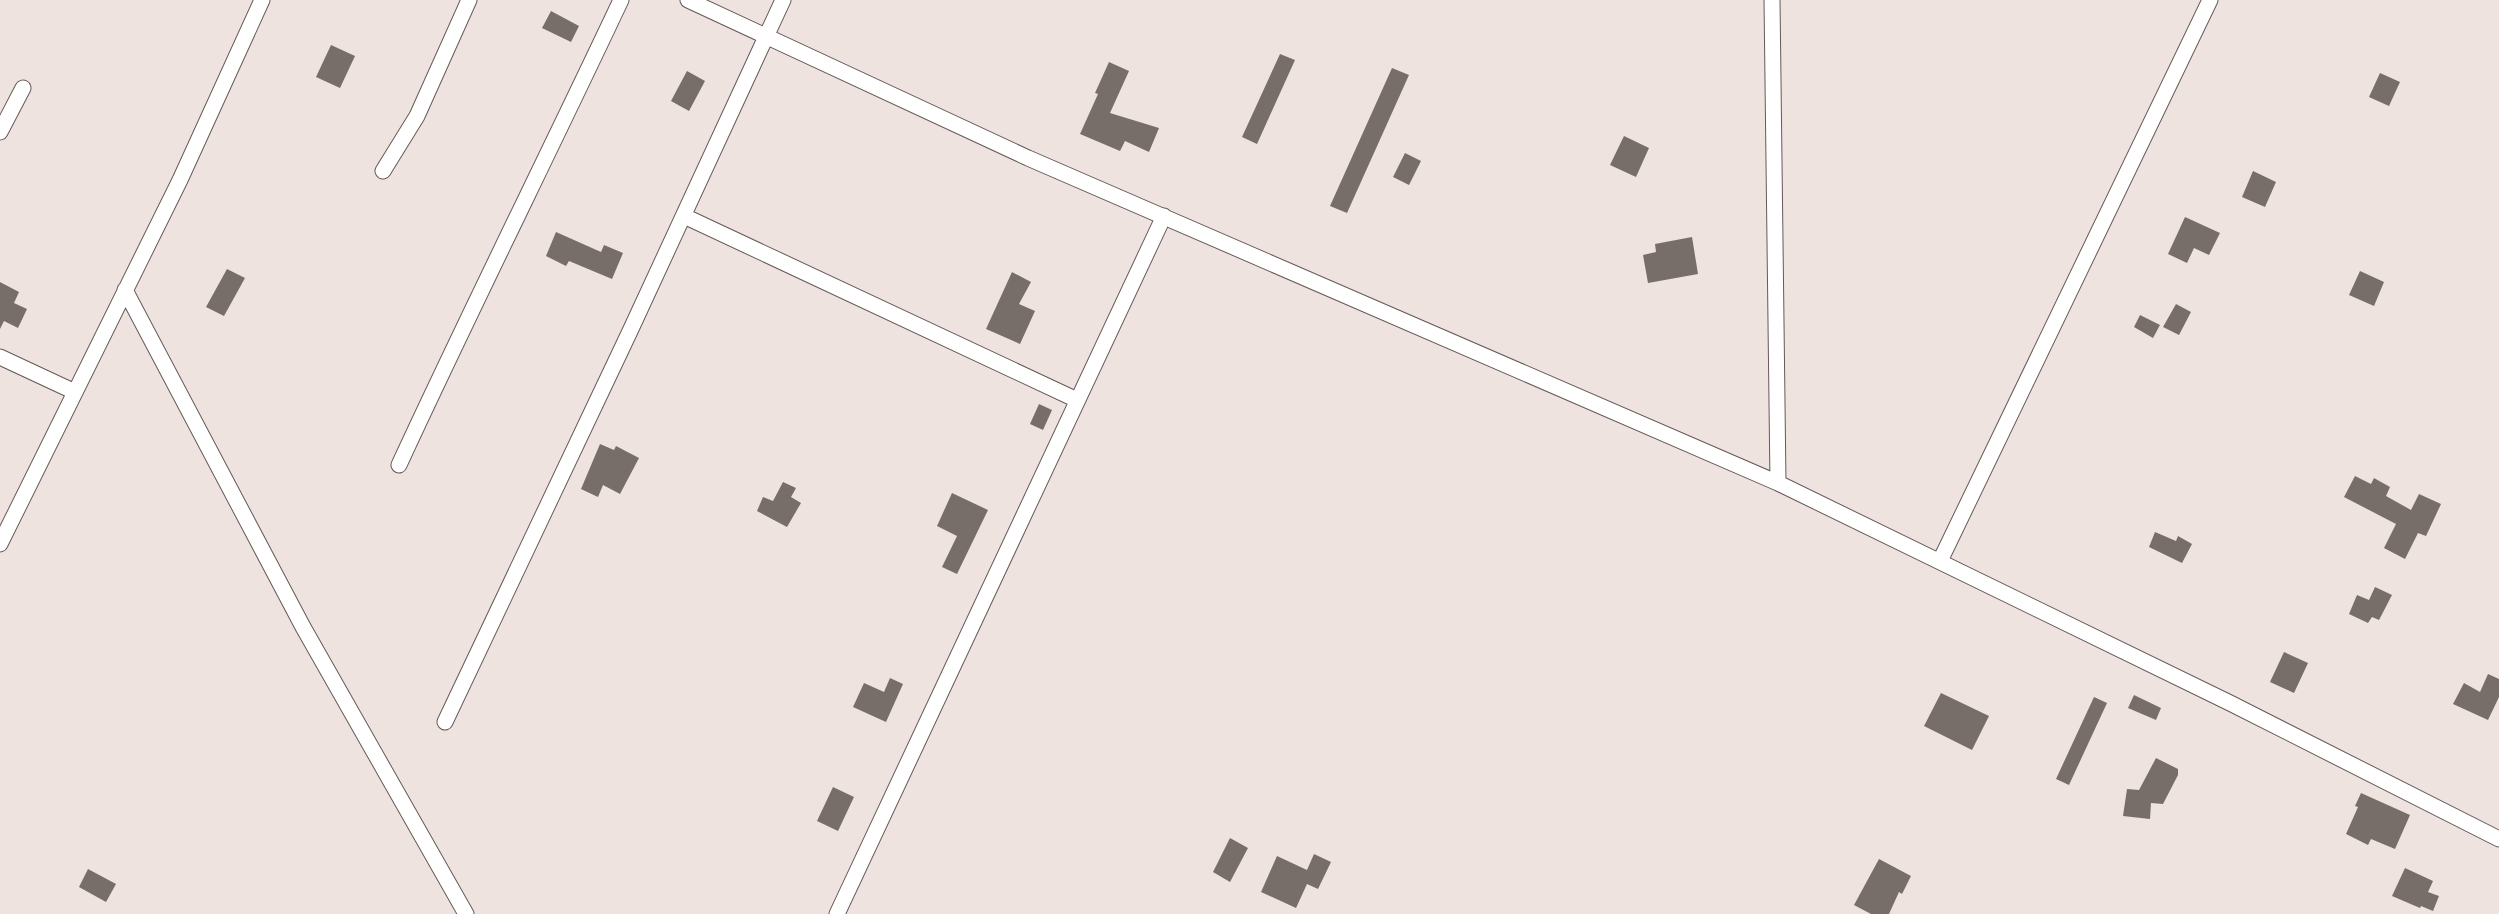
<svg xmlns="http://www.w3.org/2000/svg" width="2499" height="914" viewBox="0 0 2499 914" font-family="Commissioner,sans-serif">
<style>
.building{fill:#776d69}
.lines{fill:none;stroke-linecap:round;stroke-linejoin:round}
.minor-casing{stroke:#645a57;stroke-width:17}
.minor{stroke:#fff;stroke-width:15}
</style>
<rect width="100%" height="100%" fill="#efe3df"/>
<!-- building -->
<path class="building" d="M551 11 579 26 571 42 542 28Z
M331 45 355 56 340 88 316 77Z
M1280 54 1295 60 1257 144 1242 137Z
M1109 62 1129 71 1110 113 1159 128 1149 152 1125 141 1120 151 1080 134 1098 94 1095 93Z
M1392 68 1409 75 1347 213 1330 206Z
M687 71 705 81 689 111 671 101Z
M2380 73 2400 82 2389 106 2369 97Z
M1624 136 1649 148 1636 177 1610 165Z
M1405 153 1421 161 1409 185 1393 177Z
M2253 171 2276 182 2265 207 2242 197Z
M2185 217 2220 233 2209 255 2194 248 2187 263 2168 254Z
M556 232 601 252 604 245 623 253 612 279 569 261 566 266 546 256Z
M1692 237 1698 274 1648 283 1643 255 1656 252 1655 244Z
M227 269 245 278 224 316 206 307Z
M2360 271 2384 282 2374 306 2349 295Z
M1012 272 1031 282 1019 304 1035 311 1020 344 986 329Z
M0 282 19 292 14 303 27 309 18 328 4 321 0 329Z
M2176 304 2191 312 2179 335 2163 327Z
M2140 315 2160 325 2153 338 2134 327Z
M1039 404 1052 410 1043 430 1030 424Z
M600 444 614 450 616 446 639 458 620 494 603 485 598 497 581 489Z
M2355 476 2371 484 2374 478 2390 487 2386 496 2411 510 2419 494 2441 504 2426 536 2418 533 2405 559 2384 548 2396 524 2344 497Z
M783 482 796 488 791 497 801 503 787 527 757 511 763 497 773 501Z
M952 493 988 510 957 574 942 567 957 536 937 526Z
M2155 532 2176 541 2178 536 2192 544 2182 563 2149 547Z
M2375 587 2392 595 2379 620 2372 617 2368 623 2349 614 2357 595 2369 600Z
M2284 652 2308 663 2294 693 2270 682Z
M2488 674 2499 679V697L2488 720 2453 704 2464 683 2480 692Z
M890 678 903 684 886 722 853 707 864 683 884 692Z
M1941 693 1989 716 1972 750 1924 726Z
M2134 695 2161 708 2156 720 2128 708Z
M2094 697 2107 703 2069 785 2056 779Z
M2156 758 2178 769V775L2163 804 2151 803 2150 819 2123 816 2127 789 2139 790Z
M833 787 854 797 838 831 817 821Z
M2361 793 2410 815 2395 849 2371 839 2368 845 2346 834 2358 807 2355 806Z
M1230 838 1248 848 1230 882 1213 872Z
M1314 854 1331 862 1318 889 1307 884 1296 908 1261 892 1277 856 1307 870Z
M1879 859 1911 876 1902 894 1899 892 1889 914H1871L1854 905Z
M2405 868 2433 881 2428 892 2439 896 2433 911 2421 906 2420 908 2392 896Z
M88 869 116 884 106 902 79 887Z"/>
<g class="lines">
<!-- minor casing -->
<g class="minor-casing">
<path id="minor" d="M688 0 1028 158 1778 483 2230 703 2499 839
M1772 0 1778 483
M0 132 23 88
M383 171 417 116 469 0
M684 216 1077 400
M125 290 303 627 466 914
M0 357 75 392
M399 465C471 309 548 155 621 0
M0 544 180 180 262 0
M1940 561 2210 0
M445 722 631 329 783 0
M837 914 1164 216"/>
</g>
<!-- minor -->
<use href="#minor" class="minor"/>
</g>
</svg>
